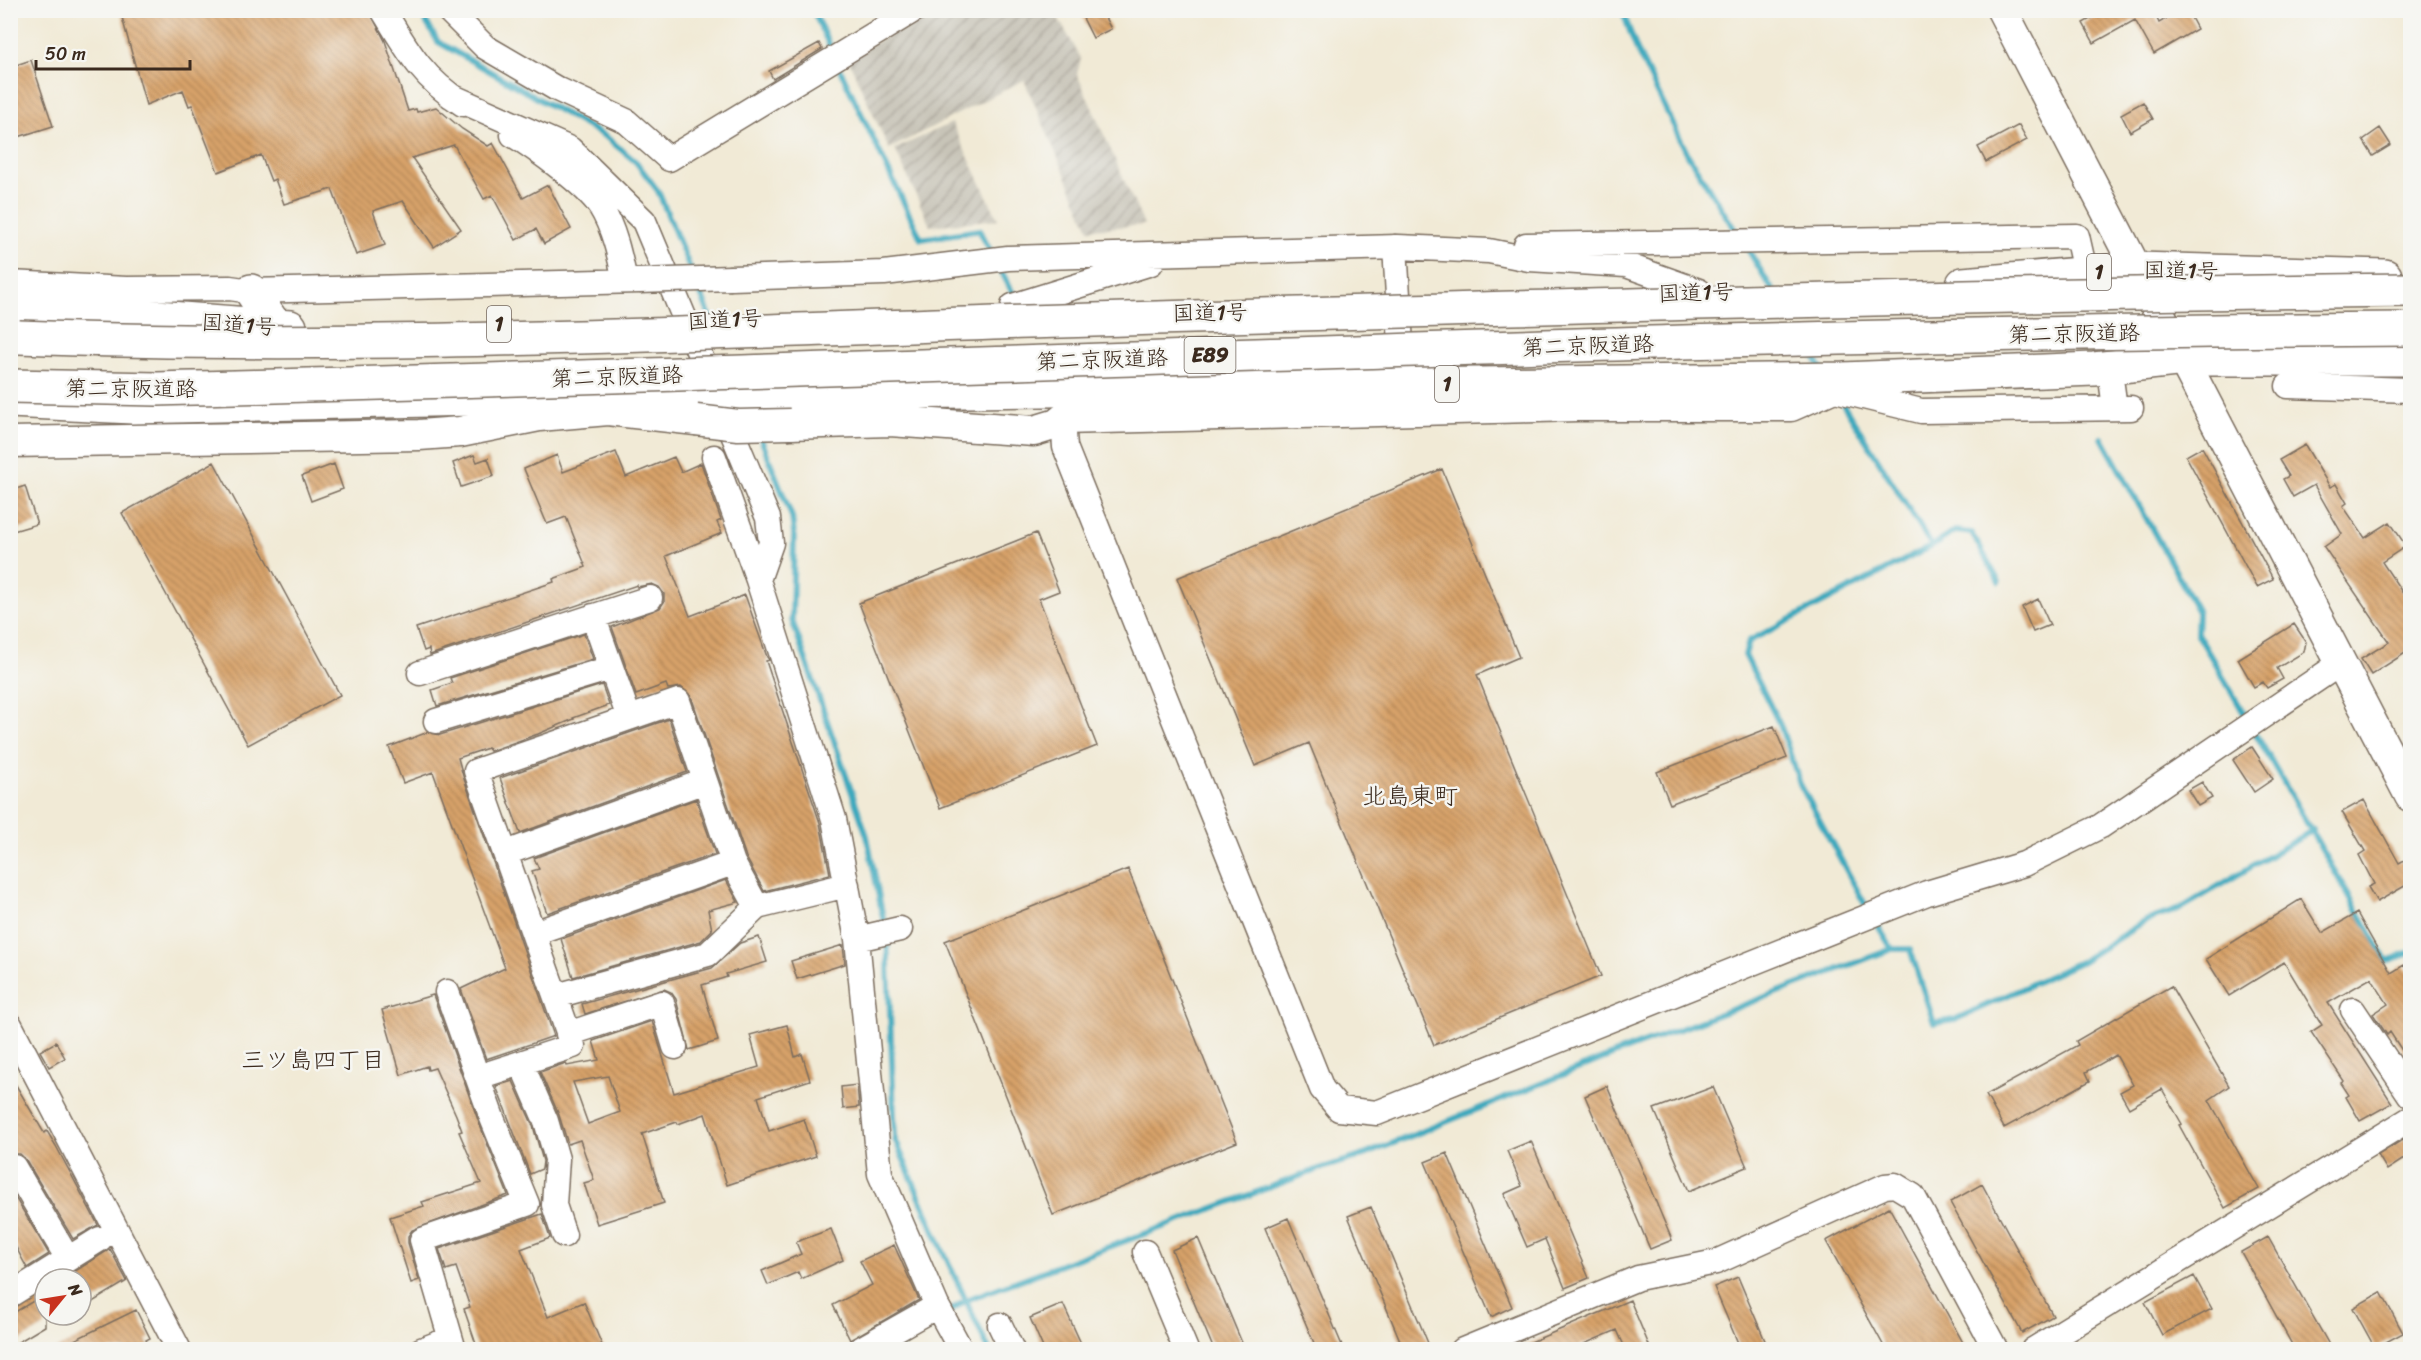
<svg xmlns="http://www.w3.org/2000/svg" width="2421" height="1360" viewBox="0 0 2421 1360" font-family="Sriracha,'Klee One',sans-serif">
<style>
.industrial{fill:url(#industrial-furrows)}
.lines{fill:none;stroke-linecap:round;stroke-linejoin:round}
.stream{stroke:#3ea9bd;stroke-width:6}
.building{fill:url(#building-back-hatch);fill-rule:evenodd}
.minor-tunnel{stroke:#cdc4b1;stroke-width:24;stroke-dasharray:24 12;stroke-linecap:butt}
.minor-casing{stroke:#7b6d5e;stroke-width:27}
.tertiary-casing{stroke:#7b6d5e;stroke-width:33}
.trunk-casing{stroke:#7b6d5e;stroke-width:36}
.minor{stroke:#fff;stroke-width:24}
.tertiary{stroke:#fff;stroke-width:30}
.trunk{stroke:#fff;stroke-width:33}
.minor-bridge-casing{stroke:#7b6d5e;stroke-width:27;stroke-linecap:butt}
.tertiary-bridge-casing{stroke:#7b6d5e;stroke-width:33;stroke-linecap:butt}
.motorway-bridge-casing{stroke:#7b6d5e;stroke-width:36;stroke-linecap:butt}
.minor-bridge{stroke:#fff;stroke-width:24}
.tertiary-bridge{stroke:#fff;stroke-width:30}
.motorway-bridge{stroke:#fff;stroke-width:33}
.labels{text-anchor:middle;stroke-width:5;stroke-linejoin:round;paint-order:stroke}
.shield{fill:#f6f6f2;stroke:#73675e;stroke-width:1.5}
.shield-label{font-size:21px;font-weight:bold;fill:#3b2a1e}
.street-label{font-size:22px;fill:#3b2a1e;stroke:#f6f6f2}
.neighbourhood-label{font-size:24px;fill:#3b2a1e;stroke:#f6f6f2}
</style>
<defs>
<pattern id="industrial-furrows" width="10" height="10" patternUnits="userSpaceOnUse" patternTransform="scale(1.5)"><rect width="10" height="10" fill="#c8c4b8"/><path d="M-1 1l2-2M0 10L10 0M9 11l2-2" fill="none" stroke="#a49f95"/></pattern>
<pattern id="building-back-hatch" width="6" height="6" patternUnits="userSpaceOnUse" patternTransform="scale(1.5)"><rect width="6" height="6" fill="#d7a269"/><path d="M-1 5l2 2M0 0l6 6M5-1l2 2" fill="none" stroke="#b08456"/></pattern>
</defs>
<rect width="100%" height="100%" fill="#f6f6f2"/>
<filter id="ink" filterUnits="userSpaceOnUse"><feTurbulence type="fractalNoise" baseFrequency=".0167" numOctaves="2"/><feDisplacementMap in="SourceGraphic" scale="12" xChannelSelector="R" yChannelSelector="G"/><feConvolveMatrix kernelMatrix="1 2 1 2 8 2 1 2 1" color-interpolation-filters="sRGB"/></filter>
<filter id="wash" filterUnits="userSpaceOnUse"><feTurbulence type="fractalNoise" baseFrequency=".008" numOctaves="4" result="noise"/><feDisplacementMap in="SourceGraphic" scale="24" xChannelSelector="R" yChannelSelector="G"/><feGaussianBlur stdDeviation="1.35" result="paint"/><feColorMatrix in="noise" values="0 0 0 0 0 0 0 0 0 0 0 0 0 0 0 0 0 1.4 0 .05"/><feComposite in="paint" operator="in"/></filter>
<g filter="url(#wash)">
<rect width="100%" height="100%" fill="#f1ead6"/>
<!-- industrial -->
<path class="industrial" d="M928 11H1054L1081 58 1077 74 1144 225 1089 229 1024 80 889 149 848 59Z
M952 123 998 219 930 226 895 149Z"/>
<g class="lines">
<!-- stream -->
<path class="stream" d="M419 10 438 42 606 137 636 162 658 191 692 273
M813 10 833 53
M1622 10 1637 50 1688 155 1738 235
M837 63 921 239 979 230 992 254
M1747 248 1773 291
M998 265 1016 299
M697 285 713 323
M1810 350 1822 370
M1840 399 1932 546
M759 434 792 517 794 534 792 620 867 836 885 928
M2102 438 2198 612 2197 633 2248 720
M2253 729 2386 961 2410 953
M1868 910 1800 784 1781 727 1745 655 1749 641 1932 546 1955 531 1972 533 1999 582
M1875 921 1892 949
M887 938 895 1139 937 1238 989 1350
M946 1314 966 1300 1319 1169 1364 1155 1627 1049 1892 949H1910L1934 1023 1954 1020 2082 961 2145 921 2180 909 2313 830
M895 1350 938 1320"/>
</g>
<g id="blocks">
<!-- building -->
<path class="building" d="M120 10H369L385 41 408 111 416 109 417 112 436 107 462 129 488 146 493 143 523 198 548 185 571 229 544 244 536 229 516 240 492 195 484 199 454 145 412 158 461 229 434 247 403 201 373 211 385 245 356 255 332 189 284 204 275 179 271 181 261 155 218 172 192 105 189 106 183 90 146 105Z
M1079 10H1101L1111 29 1093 38Z
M2106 10H2153L2159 23 2181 10H2187L2197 29 2154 54 2135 20 2094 43 2083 23Z
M819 43 822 49 773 79 769 71Z
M31 60 53 126 18 137 10 115V67Z
M2143 102 2153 119 2130 132 2121 114Z
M2019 125 2027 140 1986 162 1978 147Z
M2380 128 2391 145 2373 156 2363 140Z
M2305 445 2330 487 2336 484 2347 503 2343 506 2365 538 2390 522 2406 546 2382 562 2410 604V650L2371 675 2361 659 2389 642 2324 547 2342 534 2314 485 2293 497 2283 479 2289 476 2279 460Z
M2202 447 2273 579 2257 587 2186 456Z
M616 452 626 477 674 457 681 472 701 463 721 520 717 522 722 533 666 556 690 616 745 595 767 657 769 660 766 661 820 823 830 874 764 891 746 857 691 696 681 687 668 689 666 684 636 695 612 627 660 608 664 602V594L659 587 652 584 637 587V585L430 655 429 649 424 651 416 628 554 582 553 579 586 567 566 517 547 524 524 469 557 455 563 472Z
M474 455 477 462 488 458 494 476 461 487 453 463Z
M214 462 340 695 248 745 122 513Z
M334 464 343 489 311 501 302 476Z
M1442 469 1519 657 1477 675 1601 976 1434 1045 1309 743 1255 766 1177 578Z
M25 486 37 524 10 532V491Z
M1036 533 1059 591 1039 599 1097 746 940 808 859 603Z
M2038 599 2050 625 2033 632 2022 607Z
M2294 624 2306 642 2304 652 2277 668 2283 679 2267 688 2263 682 2254 687 2238 659Z
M584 634 593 659 437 706 432 690 452 683 450 678Z
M602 685 609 705 573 718 574 719 538 734 490 751 488 748 458 758 463 776 554 1036 486 1059 461 989 505 968 433 772 403 783 389 747 428 732 440 735Z
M669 719 687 772 520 833 500 778Z
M1774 726 1787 758 1670 804 1657 772Z
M2252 747 2273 779 2254 792 2233 760Z
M2202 782 2212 798 2198 806 2188 790Z
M696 799 715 854 547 913 532 871 539 869 534 858Z
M2364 800 2399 863 2410 857V883L2377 902 2368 887 2374 884 2359 855 2365 851 2342 812Z
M1128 869 1237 1142 1053 1215 945 941Z
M726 880 738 902 708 910 712 930 701 941 573 977 561 939Z
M2301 899 2322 933 2357 913 2391 973 2404 965 2410 975V1063L2390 1032 2387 1035 2373 1014 2388 1004 2371 978 2328 1003 2392 1103 2360 1121 2346 1097 2349 1095 2341 1083 2344 1081 2311 1032 2322 1025 2284 962 2229 996 2206 959Z
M759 937 767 962 726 974 727 977 702 985 718 1041 689 1050 676 999 671 992 664 989 585 1014 582 1004 712 968 740 943Z
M843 945 845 964 797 979 791 961Z
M2171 986 2229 1086 2209 1100 2259 1189 2225 1208 2179 1125 2182 1124 2162 1089 2129 1108 2120 1092 2133 1085 2116 1055 2086 1072 2090 1081 2004 1128 1986 1095 2078 1045 2076 1041Z
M433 995 479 1123 508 1195 412 1230 408 1236V1243L419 1280 411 1283 390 1217 424 1206 422 1202 481 1183 459 1132 462 1131 456 1115 435 1068 428 1070 427 1066 401 1075 382 1010Z
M652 1021 674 1093 759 1067 750 1035 787 1025 795 1057 802 1054 810 1080 758 1097 769 1131 804 1119 816 1156 727 1185 705 1114 678 1124 677 1122 642 1134 664 1203 597 1224 584 1183 594 1180 580 1140 568 1144 559 1115 540 1072 566 1063 567 1066 599 1060 593 1041ZM608 1076 620 1112 588 1124 573 1082Z
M56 1042 65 1058 49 1067 40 1051Z
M10 1075 44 1133 47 1131 56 1146 98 1225 73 1239 26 1160 20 1154H10Z
M513 1081 533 1126 543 1161 542 1169 530 1174 496 1086Z
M857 1085 859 1107 843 1109 841 1087Z
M1607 1086 1672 1240 1650 1249 1585 1096Z
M1713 1087 1747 1167 1689 1191 1654 1109Z
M2410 1135V1155L2387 1170 2378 1155Z
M1531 1141 1589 1278 1565 1288 1545 1239 1527 1247 1504 1194 1522 1186 1507 1151Z
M1447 1153 1512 1307 1491 1317 1425 1162Z
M1982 1184 2053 1316 2022 1333 1950 1202Z
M10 1189 49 1254 27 1268 10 1236Z
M1371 1207 1428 1343 1412 1350H1404L1348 1216Z
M1889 1207 1967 1350H1886L1826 1241Z
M542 1214 550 1238 521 1249 548 1317 584 1302 604 1350H478L464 1309 470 1307 456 1267 446 1270 439 1249Z
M1288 1218 1344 1350H1317L1265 1228Z
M831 1229 843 1260 801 1279 798 1272 768 1285 762 1271 801 1254 796 1242Z
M2268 1237 2332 1350H2295L2241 1252Z
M1198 1238 1245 1350H1214L1172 1250Z
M894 1245 919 1300 850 1340 833 1305 872 1285 860 1261Z
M110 1249 127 1281 81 1309V1279H63Z
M2194 1276 2212 1309 2162 1335 2145 1302Z
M1738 1277 1769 1350H1741L1714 1287Z
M2381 1292 2403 1333 2375 1348 2353 1308Z
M45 1294V1326L10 1347V1315Z
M1630 1300 1651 1350H1626L1617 1330 1570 1350H1512Z
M1063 1304 1084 1350H1044L1030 1318Z
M136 1310 150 1338 146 1340 151 1350H54Z"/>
</g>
</g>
<g filter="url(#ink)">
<use href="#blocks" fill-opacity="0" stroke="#7b6d5e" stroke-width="1.5"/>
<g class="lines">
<!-- minor-tunnel -->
<path class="minor-tunnel" d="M2087 281 2111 384"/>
<!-- minor casing -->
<g class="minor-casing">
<path id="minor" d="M383 10C407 50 422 78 463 104
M448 10 485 47 557 89 626 121 669 159 914 10
M451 96 570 149 644 221 768 518 771 543 758 580
M513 135C535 148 587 186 600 206 614 228 620 257 625 281
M1526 245 2077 236 2082 258
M1395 247 1402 360 1423 379 1439 378
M731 278 884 273 1008 258 1398 247 1489 251 1529 259 1626 265 1699 291
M10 283 126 289 230 288 251 291 639 281
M1013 306 1151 263
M2112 386 2115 408
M2288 386 2410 390
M1831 389 1921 411 2131 408
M1063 419 1065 447 1322 1089 1339 1109 1377 1113 1927 893 2024 864 2101 826 2341 663
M714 457 758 580 834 819 857 939 880 1174 937 1306 961 1350
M593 616 629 718
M420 673 650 598
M436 721 611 668
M506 853 705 781
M534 933 733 863
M857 939 900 929
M447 992 492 1118 527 1204 422 1240 454 1350
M556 996 708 954 757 907
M2353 1010 2410 1095
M10 1025 179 1350
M568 1034 662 1003 675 1047
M521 1063 546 1121 557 1159 554 1205 564 1235
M478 1077 573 1046 476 771 678 701 733 863 757 907 847 885
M14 1167 68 1259
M1145 1252 1186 1350
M10 1295 100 1239
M1000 1325 1012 1350
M421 1350 450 1339
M859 1350 937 1306
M1463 1350 1638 1278 1716 1262 1885 1186 1895 1185 1913 1196 1996 1350
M2033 1350 2410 1119"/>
</g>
<!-- tertiary casing -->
<g class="tertiary-casing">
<path id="tertiary" d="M2002 10 2410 796
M790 424 890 421 1034 431 1057 424 1063 419 1577 406H1791L1852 379
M10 442 419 435 460 432 539 416 608 410 696 420"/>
</g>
<!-- trunk casing -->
<g class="trunk-casing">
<path id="trunk" d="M1963 284 2138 269 2385 276
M251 291 276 327
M10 306 290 327
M10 401 132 407 598 396 1843 379 2094 369 2185 359H2410"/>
</g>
<!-- minor -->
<use href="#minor" class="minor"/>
<!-- tertiary -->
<use href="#tertiary" class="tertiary"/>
<!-- trunk -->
<use href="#trunk" class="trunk"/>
<!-- minor-bridge casing -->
<g class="minor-bridge-casing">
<path id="minor-bridge" d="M639 281 731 278"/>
</g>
<!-- tertiary-bridge casing -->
<g class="tertiary-bridge-casing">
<path id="tertiary-bridge" d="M696 420 738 425 790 424"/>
</g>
<!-- motorway-bridge casing -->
<g class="motorway-bridge-casing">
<path id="motorway-bridge" d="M19 337C355 350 692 333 1028 322 1489 308 1950 295 2410 290
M10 386 157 389C908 371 1659 334 2410 329"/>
</g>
<!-- minor-bridge -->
<use href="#minor-bridge" class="minor-bridge"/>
<!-- tertiary-bridge -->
<use href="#tertiary-bridge" class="tertiary-bridge"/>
<!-- motorway-bridge -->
<use href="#motorway-bridge" class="motorway-bridge"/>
</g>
</g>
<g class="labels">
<!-- shield labels -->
<g class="shield">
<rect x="2087" y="254" width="24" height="36" rx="4.5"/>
<rect x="487" y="306" width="24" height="36" rx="4.5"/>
<rect x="1184.5" y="337" width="51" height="36" rx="4.5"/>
<rect x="1435" y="366" width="24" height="36" rx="4.5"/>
</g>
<g class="shield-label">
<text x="2099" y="279">1</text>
<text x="499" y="331">1</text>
<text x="1210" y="362">E89</text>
<text x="1447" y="391">1</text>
</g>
<!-- street labels -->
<g class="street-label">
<text transform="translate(2181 270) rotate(1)" y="8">国道1号</text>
<text transform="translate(1696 292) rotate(-2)" y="8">国道1号</text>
<text transform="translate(1210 312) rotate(-1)" y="8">国道1号</text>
<text transform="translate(725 319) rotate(-3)" y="8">国道1号</text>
<text transform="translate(239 324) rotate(4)" y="8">国道1号</text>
<text transform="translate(2074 333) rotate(-1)" y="8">第二京阪道路</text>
<text transform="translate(1588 345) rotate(-2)" y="8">第二京阪道路</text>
<text transform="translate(1102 359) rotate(-2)" y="8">第二京阪道路</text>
<text transform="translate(617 376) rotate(-2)" y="8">第二京阪道路</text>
<text x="131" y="396">第二京阪道路</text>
</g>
<!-- neighbourhood labels -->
<g class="neighbourhood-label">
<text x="1410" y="804">北島東町</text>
<text x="313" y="1068">三ツ島四丁目</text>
</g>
</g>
<!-- margin -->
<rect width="2421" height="1360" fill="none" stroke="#f6f6f2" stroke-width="36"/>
<!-- north arrow -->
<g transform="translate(63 1297) rotate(60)"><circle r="28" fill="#f6f6f2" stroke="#aba49d" stroke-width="1.5"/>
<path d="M0-4.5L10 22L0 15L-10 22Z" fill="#c8321e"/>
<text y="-9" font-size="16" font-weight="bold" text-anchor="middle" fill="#3b2a1e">N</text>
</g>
<!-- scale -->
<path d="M36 60v9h154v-9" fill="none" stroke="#3b2a1e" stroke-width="3"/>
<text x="45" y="60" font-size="18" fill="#3b2a1e" stroke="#f6f6f2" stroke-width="4.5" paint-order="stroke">50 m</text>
</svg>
